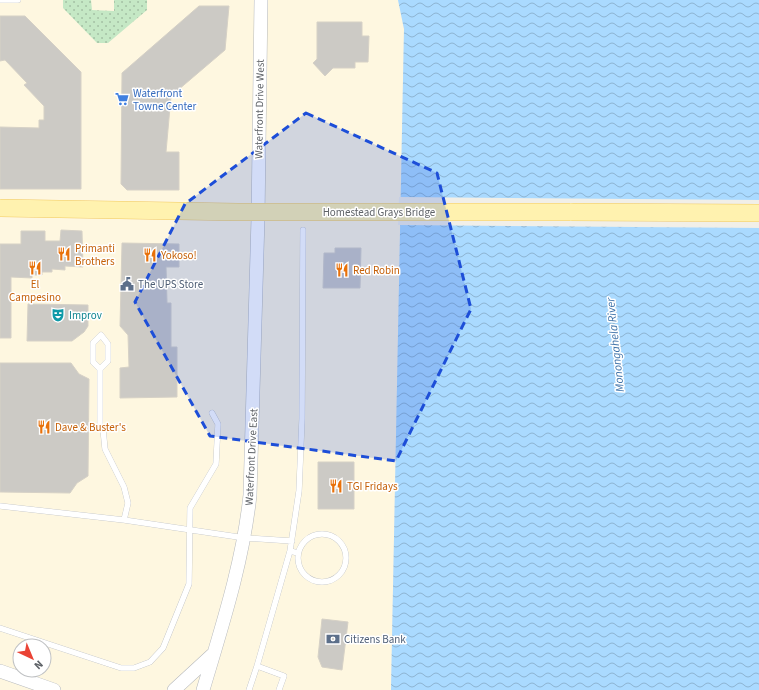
<svg xmlns="http://www.w3.org/2000/svg" width="759" height="690" viewBox="0 0 759 690" font-family="'Source Sans 3',sans-serif">
<style>
.commercial{fill:#fef7e0;fill-rule:evenodd}
.grass{fill:url(#grass-dots)}
.water{fill:url(#water-waves)}
.pier{fill:#f1efe8}
.building{fill:#cccac5;stroke:#d6d1c6}
.lines{fill:none;stroke-linecap:round;stroke-linejoin:round}
.service-casing{stroke:#b5b8bc;stroke-width:6}
.tertiary-casing{stroke:#b5b8bc;stroke-width:14}
.primary-casing{stroke:#f2c960;stroke-width:18}
.service{stroke:#fff;stroke-width:5.5}
.tertiary{stroke:#fff;stroke-width:13}
.primary{stroke:#fff2af;stroke-width:17}
.primary-bridge-casing{stroke:#f2c960;stroke-width:18;stroke-linecap:butt}
.primary-bridge{stroke:#fff2af;stroke-width:17}
.marked{fill:#1d4ed8;fill-opacity:0.2;stroke:#1d4ed8;stroke-width:3;stroke-dasharray:8 5;stroke-linejoin:round}
.labels{text-anchor:middle;stroke-width:3;stroke-linejoin:round;paint-order:stroke}
.shop-label{font-size:11px;fill:#366cbe;stroke:#fff;text-anchor:start}
.street-label{font-size:11px;fill:#5f6368;stroke:#fff}
.food-label{font-size:11px;fill:#c56008;stroke:#fff;text-anchor:start}
.service-label{font-size:11px;fill:#4e5e75;stroke:#fff;text-anchor:start}
.culture-label{font-size:11px;fill:#0d838f;stroke:#fff;text-anchor:start}
.water-label{font-size:12px;font-style:italic;fill:#4174aa;stroke:#fff}
</style>
<defs>
<pattern id="grass-dots" width="8" height="8" patternUnits="userSpaceOnUse"><rect width="8" height="8" fill="#c5e8c5"/><path d="M2 2h.1M6 6h.1" fill="none" stroke="#a3c0a4" stroke-width="1.8" stroke-linecap="round"/></pattern>
<pattern id="water-waves" width="16" height="10" patternUnits="userSpaceOnUse"><rect width="16" height="10" fill="#aadaff"/><path d="M0 5q4-4 8 0t8 0" fill="none" stroke="#8eb4d2"/></pattern>
</defs>
<rect width="100%" height="100%" fill="#f1efe8"/>
<!-- commercial -->
<path class="commercial" d="M0 0H398L404 29 391 690H0ZM20 646H44V670H20Z"/>
<!-- grass -->
<path class="grass" d="M63 0H91L92 10 114 11V0H147V10L108 43H97L63 8Z"/>
<!-- water -->
<path class="water" d="M398 0H759V690H391L404 29Z"/>
<!-- pier -->
<path class="pier" d="M399 197 759 200V228L398 225Z"/>
<!-- building -->
<path class="building" d="M199 6H229L225 50 171 96 166 152H179V190H127L121 184 122 73Z
M0 16H25L81 72V189H0V127L39 128V120H44V106L24 85 27 83 5 60 0 61Z
M317 22H362V36H369L368 62H355V68H333L325 76 313 63 317 59Z
M61 230 82 231 83 267 65 266V270L52 269V272H42V275H32V278L11 277V338H0V244H21V231H45V241H60Z
M122 243 179 244V267H166L167 303H171V347H177V397L120 398V368L129 367 128 335 120 326Z
M335 248H361L360 288H323L324 253H335Z
M28 304 88 305V326L84 332 72 341H27Z
M0 363H71L79 374 89 379 88 476 77 483 70 493 0 492Z
M318 462H354V509H318Z
M322 619 348 622 342 670 322 667 318 657Z"/>
<g class="lines">
<!-- service casing -->
<g class="service-casing">
<path id="service" d="M0 0H18
M100 369 93 362V343L101 335 108 344V361L100 369V428L103 429 105 449 124 487 128 503 124 520
M0 506 124 520 245 538 292 541
M298 558a24 24 0 1 1 48 0a24 24 0 1 1-48 0Z
M298 553 290 551 299 491 302 419 303 230
M0 628 121 668H134L150 662 163 648 189 584 190 508 216 464 218 424 212 413
M249 690 257 666
M279 690 284 676 257 666 290 551"/>
</g>
<!-- tertiary casing -->
<g class="tertiary-casing">
<path id="tertiary" d="M0 671 54 690
M174 690 212 655
M203 690C222 626 243 562 250 495L258 218 261 0"/>
</g>
<!-- primary casing -->
<g class="primary-casing">
<path id="primary" d="M570 212 759 213"/>
</g>
<!-- service -->
<use href="#service" class="service"/>
<!-- tertiary -->
<use href="#tertiary" class="tertiary"/>
<!-- primary -->
<use href="#primary" class="primary"/>
<!-- primary-bridge casing -->
<g class="primary-bridge-casing">
<path id="primary-bridge" d="M0 208 238 212H570"/>
</g>
<!-- primary-bridge -->
<use href="#primary-bridge" class="primary-bridge"/>
</g>
<!-- marked area -->
<path class="marked" d="M306 113 437 173 471 309 396 461 210 436 135 302 185 204Z"/>
<!-- icons -->
<defs>
<g id="supermarket-bare" transform="scale(1.08)"><path d="M-6-5.5h2.5l.6 2H6L4.5 2H-2.5L-4.4-4H-6ZM-1.5 3.2a1.3 1.3 0 1 0 .1 0ZM3 3.2a1.3 1.3 0 1 0 .1 0Z" fill="#3f7fe0" stroke="#fff" stroke-width="2.5" paint-order="stroke"/></g>
<g id="restaurant-bare" transform="scale(1.08)"><path d="M-5-6h1v4h1v-4h1v4h1v-4h1v5L-1.5 .5V6h-2V.5L-5-1ZM5-6V6H3V1.5H1.5Q1.5-4 5-6Z" fill="#e8710a" stroke="#fff" stroke-width="2.5" paint-order="stroke"/></g>
<g id="civic-bare" transform="scale(1.08)"><path d="M-.6-6.5H3V-4.5H.6V-3L4-1V1h2V6H-6V1h2V-1L-.6-3ZM-1.2 2.5V6h2.4V2.5Z" fill="#5c6f8a" stroke="#fff" stroke-width="2.5" paint-order="stroke"/></g>
<g id="theatre-bare" transform="scale(1.08)"><path d="M-5-5.5Q0-4 5-5.5V0Q5 5 0 6Q-5 5-5 0ZM-3.3-2.5H-1v1.5H-3.3ZM1-2.5H3.3v1.5H1ZM-2.8 1Q0 5.5 2.8 1Z" fill="#0f9aa8" stroke="#fff" stroke-width="2.5" paint-order="stroke"/></g>
<g id="bank-bare" transform="scale(1.08)"><path d="M-6-4H6V4H-6ZM0-2.3a2.3 2.3 0 1 0 0 4.6a2.3 2.3 0 1 0 0-4.6Z" fill="#5c6f8a" stroke="#fff" stroke-width="2.5" paint-order="stroke"/></g>
</defs>
<g fill-rule="evenodd">
<use href="#supermarket-bare" x="122" y="99"/>
<use href="#restaurant-bare" x="64" y="254"/>
<use href="#restaurant-bare" x="150" y="255"/>
<use href="#restaurant-bare" x="35" y="268"/>
<use href="#restaurant-bare" x="342" y="270"/>
<use href="#civic-bare" x="127" y="284"/>
<use href="#theatre-bare" x="58" y="315"/>
<use href="#restaurant-bare" x="44" y="427"/>
<use href="#restaurant-bare" x="336" y="486"/>
<use href="#bank-bare" x="333" y="639"/>
</g>
<g class="labels">
<!-- shop labels -->
<g class="shop-label">
<text x="133" y="97">Waterfront<tspan x="133" dy="13">Towne Center</tspan></text>
</g>
<!-- street labels -->
<g class="street-label">
<text transform="translate(259 109) rotate(-89)" y="4">Waterfront Drive West</text>
<text x="379" y="216">Homestead Grays Bridge</text>
<text transform="translate(251 457) rotate(-87)" y="4">Waterfront Drive East</text>
</g>
<!-- food labels -->
<g class="food-label">
<text x="75" y="252">Primanti<tspan x="75" dy="13">Brothers</tspan></text>
<text x="161" y="259">Yokoso!</text>
<text x="353" y="274">Red Robin</text>
<text x="35" y="288" text-anchor="middle">El<tspan x="35" dy="13">Campesino</tspan></text>
<text x="55" y="431">Dave &amp; Buster's</text>
<text x="347" y="490">TGI Fridays</text>
</g>
<!-- service labels -->
<g class="service-label">
<text x="138" y="288">The UPS Store</text>
<text x="344" y="643">Citizens Bank</text>
</g>
<!-- culture labels -->
<g class="culture-label">
<text x="69" y="319">Improv</text>
</g>
<!-- water labels -->
<g class="water-label">
<text transform="translate(615 345) rotate(-96)" y="4">Monongahela River</text>
</g>
</g>
<!-- north arrow -->
<g transform="translate(32 658) rotate(136)"><circle r="19" fill="#ffffff" stroke="#bfc1c3"/>
<path d="M0-3L7 15L0 10L-7 15Z" fill="#ea4335"/>
<text y="-6" font-size="11" font-weight="bold" text-anchor="middle" fill="#5f6368">N</text>
</g>
</svg>
